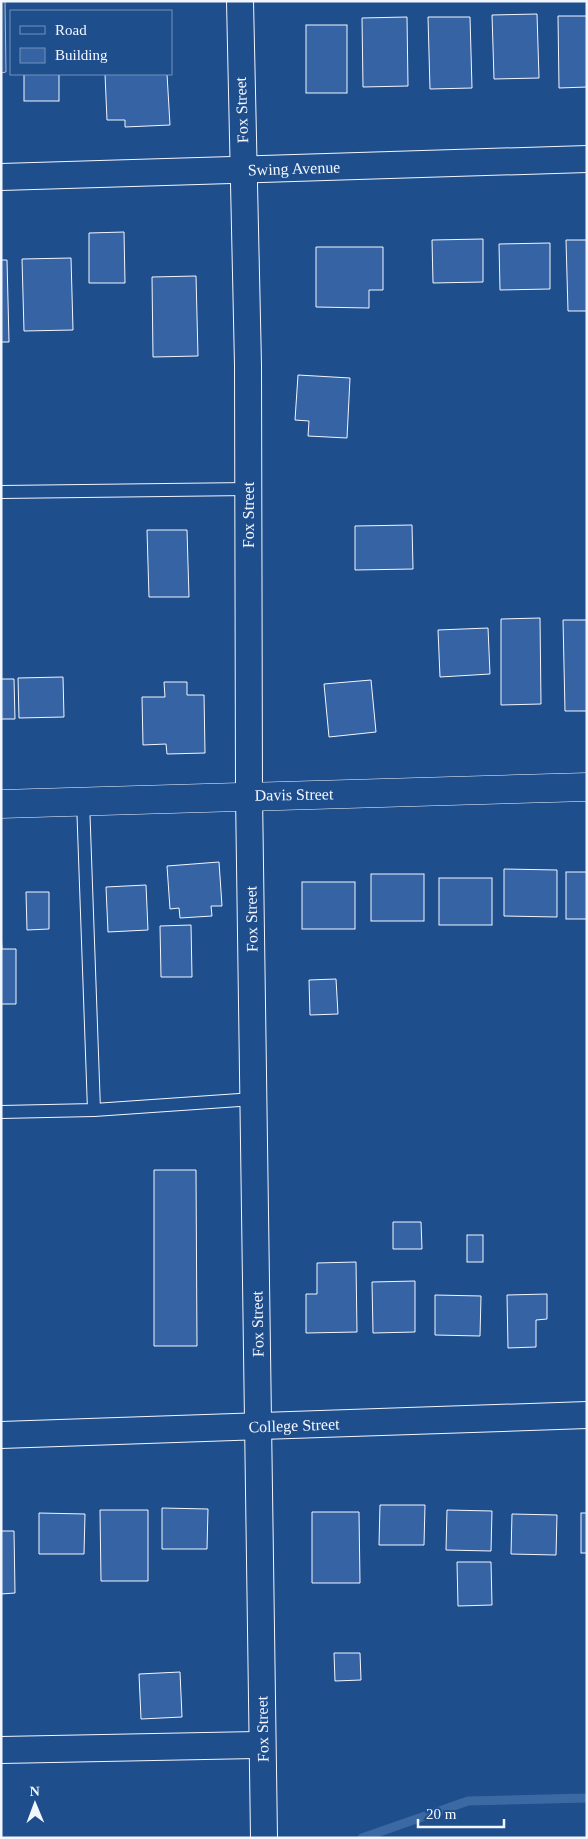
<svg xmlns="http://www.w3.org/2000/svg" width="588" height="1839" viewBox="0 0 588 1839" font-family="'Times New Roman',serif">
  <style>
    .parking { fill: #305b95; stroke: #a8bbd7 }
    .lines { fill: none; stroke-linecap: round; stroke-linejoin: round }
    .stream { stroke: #3b69a3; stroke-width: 9 }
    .building { fill: #3563a3; stroke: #f2f6ff }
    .lane-casing { stroke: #f2f6ff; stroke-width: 14 }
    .street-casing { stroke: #f2f6ff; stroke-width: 28 }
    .secondary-casing { stroke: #f2f6ff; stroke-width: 29 }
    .lane { stroke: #1f4e8c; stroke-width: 12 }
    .street { stroke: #1f4e8c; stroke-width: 26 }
    .secondary { stroke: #1f4e8c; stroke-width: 28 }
    .labels { text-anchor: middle; stroke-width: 4; stroke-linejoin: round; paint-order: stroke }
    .street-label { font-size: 16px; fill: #f2f6ff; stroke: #1f4e8c }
  </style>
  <rect width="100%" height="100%" fill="#1f4e8c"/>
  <!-- parking -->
  <polygon class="parking" points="1,1 5,1 6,72 1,73"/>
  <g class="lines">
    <!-- stream -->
    <polyline class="stream" points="362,1838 468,1801 587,1798"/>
  </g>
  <!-- building -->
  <g class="building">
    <polygon points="537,14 539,78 494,79 492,15"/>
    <polygon points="558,16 587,16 587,87 559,88"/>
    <polygon points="407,17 408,86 363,87 362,18"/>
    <polygon points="428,17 470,17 472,88 430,89"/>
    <rect x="306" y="25" width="41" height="68"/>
    <rect x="24" y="74" width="35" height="27"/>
    <polygon points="105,74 167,74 170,125 125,127 125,120 107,120"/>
    <polygon points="124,232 125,283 89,283 89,233"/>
    <polygon points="483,239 483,282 433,283 432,240"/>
    <polygon points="566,240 587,240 587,311 568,311"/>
    <polygon points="550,243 550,289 500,290 499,244"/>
    <polygon points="316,247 383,247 383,290 369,290 369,308 316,307"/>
    <polygon points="71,258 73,330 24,331 22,259"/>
    <polygon points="1,260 7,260 9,342 1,342"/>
    <polygon points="196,276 198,356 153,357 152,277"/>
    <polygon points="298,375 350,378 347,438 308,436 309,421 295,420"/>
    <polygon points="412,525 413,569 355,570 355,526"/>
    <polygon points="147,530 187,530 189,597 149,597"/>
    <polygon points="540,618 541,704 501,705 501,619"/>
    <polygon points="563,620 587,620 587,711 565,711"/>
    <polygon points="488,628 490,674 440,677 438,630"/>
    <polygon points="63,677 64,717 19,718 18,678"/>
    <polygon points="1,679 14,679 15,719 1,719"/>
    <polygon points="371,680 376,732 329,737 324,684"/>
    <polygon points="164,682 187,682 187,695 204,695 205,753 167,754 166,744 143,745 142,697 165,697"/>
    <polygon points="219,862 222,906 211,906 212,916 180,918 179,908 170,909 167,866"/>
    <polygon points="504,869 557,870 557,917 504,916"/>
    <rect x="566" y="872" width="21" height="47"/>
    <rect x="371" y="874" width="53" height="47"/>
    <rect x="439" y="878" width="53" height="47"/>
    <rect x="302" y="882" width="53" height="47"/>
    <polygon points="146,885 148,930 108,932 106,887"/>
    <polygon points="26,892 49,892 49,929 27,930"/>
    <polygon points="191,925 192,977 161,977 160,926"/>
    <polygon points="1,934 2,949 16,949 16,1004 1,1004"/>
    <polygon points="336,979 338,1014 310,1015 309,980"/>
    <polygon points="154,1170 196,1170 197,1346 154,1346"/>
    <polygon points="393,1222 421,1222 422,1249 393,1249"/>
    <rect x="467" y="1235" width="16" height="27"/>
    <polygon points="356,1262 357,1332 306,1333 306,1294 317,1294 317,1263"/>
    <polygon points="415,1281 415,1332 373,1333 372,1282"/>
    <polygon points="547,1294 547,1319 536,1320 536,1347 508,1348 507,1295"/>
    <polygon points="435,1295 481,1296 480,1336 435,1335"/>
    <polygon points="380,1505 425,1505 424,1545 379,1545"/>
    <polygon points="162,1508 208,1509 207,1549 162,1549"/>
    <polygon points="100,1510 148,1510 148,1581 101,1581"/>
    <polygon points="447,1510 492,1511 491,1551 446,1550"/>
    <polygon points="312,1512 359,1512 360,1583 312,1583"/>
    <polygon points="39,1513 85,1514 84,1554 39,1554"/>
    <rect x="581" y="1513" width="6" height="40"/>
    <polygon points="512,1514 557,1515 556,1555 511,1554"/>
    <polygon points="1,1531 14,1531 15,1593 1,1594"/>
    <polygon points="457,1562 491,1562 492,1605 458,1606"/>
    <polygon points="334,1653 360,1653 361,1680 335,1681"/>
    <polygon points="180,1672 182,1717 141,1719 139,1674"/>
  </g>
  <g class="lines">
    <defs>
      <g id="lane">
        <polyline points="1,492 248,489"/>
        <polyline points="83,801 94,1110"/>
        <polyline points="1,1112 94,1110 254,1099"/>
      </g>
      <g id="street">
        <polyline points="240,1 248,365 249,795 264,1838"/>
        <polyline points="1,177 587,159"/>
        <polyline points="1,1435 587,1415"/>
        <polyline points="1,1750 262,1745"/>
      </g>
      <polyline id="secondary" points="1,804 587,787"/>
    </defs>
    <!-- lane casing -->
    <use href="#lane" class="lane-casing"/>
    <!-- street casing -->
    <use href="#street" class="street-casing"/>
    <!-- secondary casing -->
    <use href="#secondary" class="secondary-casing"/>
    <!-- lane -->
    <use href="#lane" class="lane"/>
    <!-- street -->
    <use href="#street" class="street"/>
    <!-- secondary -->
    <use href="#secondary" class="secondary"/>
  </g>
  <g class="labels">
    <!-- street labels -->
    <g class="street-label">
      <text transform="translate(241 110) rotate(-92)" y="6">Fox Street</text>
      <text transform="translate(294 168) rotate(-2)" y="6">Swing Avenue</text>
      <text transform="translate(248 515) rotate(-90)" y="6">Fox Street</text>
      <text transform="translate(294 794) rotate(-1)" y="6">Davis Street</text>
      <text transform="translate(251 919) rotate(-91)" y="6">Fox Street</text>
      <text transform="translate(257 1324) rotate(-91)" y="6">Fox Street</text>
      <text transform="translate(294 1425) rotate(-2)" y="6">College Street</text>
      <text transform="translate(262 1729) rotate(-91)" y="6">Fox Street</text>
    </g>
  </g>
  <!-- border -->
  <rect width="588" height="1839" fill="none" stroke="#f2f6ff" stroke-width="5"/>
  <!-- legend -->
  <rect x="10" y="10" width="162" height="65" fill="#1f4e8c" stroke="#7391ba"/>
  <rect x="20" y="26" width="25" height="8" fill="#1f4e8c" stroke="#7391ba"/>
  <text x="55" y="35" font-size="15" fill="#f2f6ff">Road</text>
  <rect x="20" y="48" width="25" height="15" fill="#3563a3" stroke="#7391ba"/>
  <text x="55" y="60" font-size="15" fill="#f2f6ff">Building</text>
  <!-- north arrow -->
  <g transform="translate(35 1804) rotate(359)" stroke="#1f4e8c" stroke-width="4" paint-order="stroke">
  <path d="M0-4L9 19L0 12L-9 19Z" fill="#f2f6ff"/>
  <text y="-8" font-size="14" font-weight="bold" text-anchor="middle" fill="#f2f6ff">N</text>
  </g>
  <!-- scale -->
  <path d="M418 1819v8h86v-8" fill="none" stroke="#f2f6ff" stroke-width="2.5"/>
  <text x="426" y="1819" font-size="15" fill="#f2f6ff" stroke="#1f4e8c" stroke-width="4" paint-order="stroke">20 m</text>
</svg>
